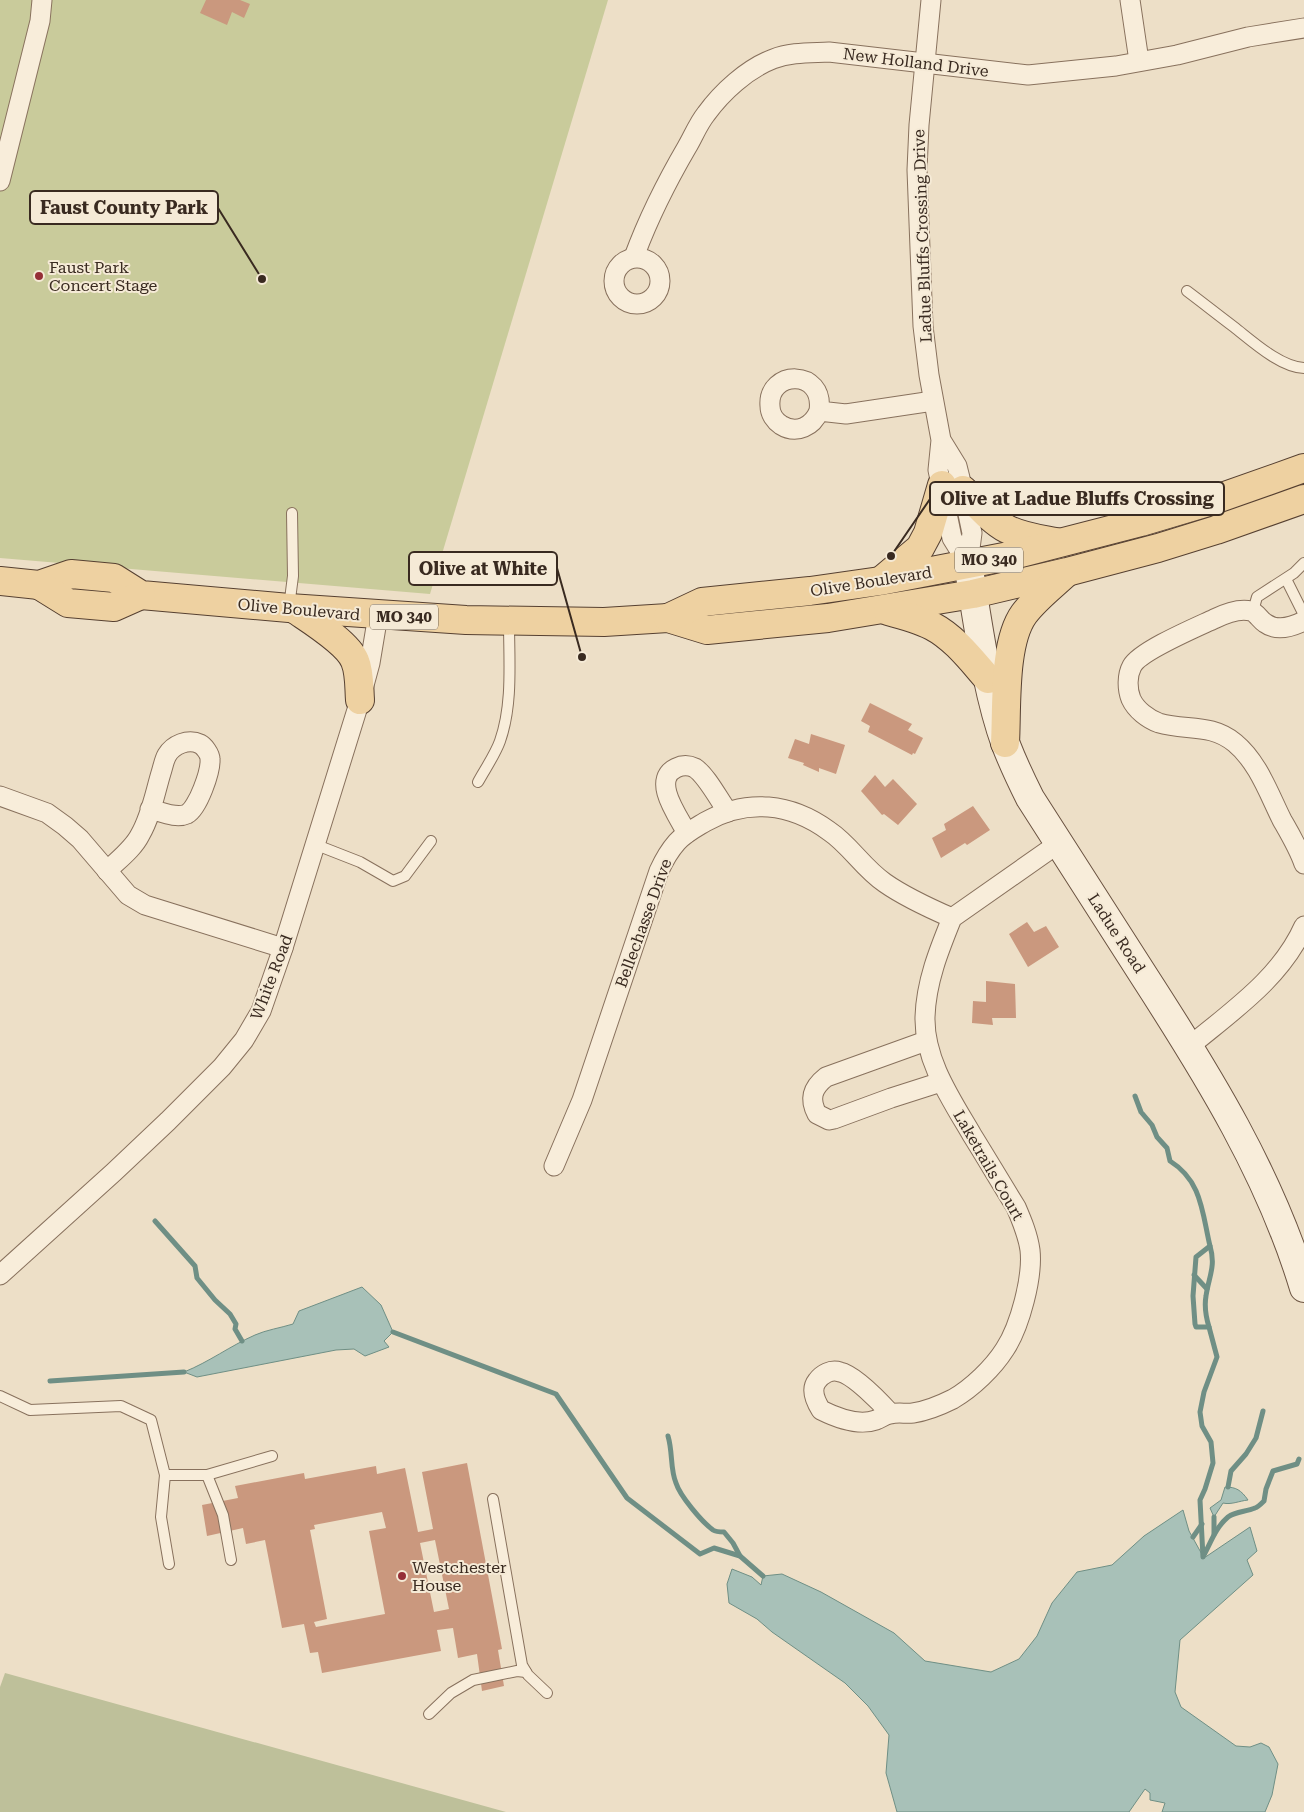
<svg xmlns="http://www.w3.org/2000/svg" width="1304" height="1812" viewBox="0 0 1304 1812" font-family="'Roboto Serif',serif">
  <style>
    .green { fill: #c9cb9b }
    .cemetery { fill: #bec09a }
    .water { fill: #a8c1b8; stroke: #6f8f85 }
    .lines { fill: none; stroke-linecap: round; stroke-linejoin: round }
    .stream { stroke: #6f8f85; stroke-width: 5 }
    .building { fill: #ca987e; fill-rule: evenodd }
    .lane-casing { stroke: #88715d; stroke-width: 12 }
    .street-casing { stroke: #88715d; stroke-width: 21 }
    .secondary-casing { stroke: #6a5240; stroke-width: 30 }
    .primary-casing { stroke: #564031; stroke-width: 30 }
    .lane { stroke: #f8edda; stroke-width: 10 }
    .street { stroke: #f8edda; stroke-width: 19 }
    .secondary { stroke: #f8edda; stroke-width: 28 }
    .primary { stroke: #eed1a1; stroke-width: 28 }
    .poi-dot { fill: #952f37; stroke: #f5ead6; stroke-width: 2 }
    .labels { text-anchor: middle; stroke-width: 4; stroke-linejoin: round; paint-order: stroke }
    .shield { fill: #f5ead6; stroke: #716457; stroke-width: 1 }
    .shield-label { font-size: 15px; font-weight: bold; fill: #392a20 }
    .street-label { font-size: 16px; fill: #392a20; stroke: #f5ead6 }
    .poi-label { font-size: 16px; fill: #392a20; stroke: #f5ead6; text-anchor: start }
    .leader { fill: none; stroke: #392a20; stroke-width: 2 }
    .callout-dot { fill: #392a20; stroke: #f5ead6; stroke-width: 2 }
    .callout { fill: #f5ead6; stroke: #392a20; stroke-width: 2 }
    .callout-label { font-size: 18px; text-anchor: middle; font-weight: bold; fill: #392a20 }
  </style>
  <rect width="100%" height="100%" fill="#eddfc7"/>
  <!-- green -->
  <polygon class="green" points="0,0 608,0 430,594 0,558"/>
  <!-- cemetery -->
  <polygon class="cemetery" points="5,1673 506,1812 0,1812 0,1687"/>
  <!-- water -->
  <g class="water">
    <path d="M362 1287 381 1305 393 1332 384 1341 389 1347 365 1356 354 1349 336 1350 197 1377 184 1372C209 1362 230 1346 255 1335 266 1330 280 1328 293 1324L299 1311Z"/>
    <path d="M1225 1487C1236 1487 1241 1490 1248 1500 1239 1501 1231 1505 1223 1503L1214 1517 1210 1508 1221 1500Z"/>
    <polygon points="1183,1510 1189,1531 1204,1558 1250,1527 1257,1551 1247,1560 1253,1575 1180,1640 1175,1692 1181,1707 1236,1746 1250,1747 1261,1743 1269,1747 1278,1764 1272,1795 1265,1812 1162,1812 1165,1803 1150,1800 1150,1793 1145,1789 1129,1812 897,1812 886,1773 889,1735 868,1706 845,1683 772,1632 757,1619 729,1603 727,1584 732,1569 752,1577 761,1585 763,1576 782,1574 821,1592 894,1633 925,1661 991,1672 1019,1659 1037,1636 1052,1603 1077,1572 1112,1565 1144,1536"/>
  </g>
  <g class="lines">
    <!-- stream -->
    <g class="stream">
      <path d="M1135 1096 1141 1112 1152 1125 1157 1137 1167 1148 1170 1161C1202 1181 1202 1212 1210 1246L1196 1257 1193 1296 1195 1324 1196 1327H1209L1217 1357 1204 1392 1200 1412 1202 1426 1211 1442 1213 1463 1205 1489 1200 1500 1203 1557"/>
      <polyline points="155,1221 195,1266 197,1278 215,1300 230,1314 236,1324 235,1329 242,1341"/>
      <polyline points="1194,1275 1207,1289"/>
      <path d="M1209 1327C1206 1317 1204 1307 1206 1296 1209 1276 1216 1266 1210 1246"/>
      <polyline points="393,1332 556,1394 627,1498 700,1554 714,1548 740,1556 763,1576"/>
      <polyline points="50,1381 184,1372"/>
      <path d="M668 1436C673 1453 670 1469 676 1483 680 1496 702 1522 713 1530 716 1532 721 1532 724 1532L733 1543 740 1556"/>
      <polyline points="1228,1487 1231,1471 1246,1454 1256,1438 1263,1411"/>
      <polyline points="1214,1534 1214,1517"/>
      <polyline points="1193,1537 1202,1524"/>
      <path d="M1204 1555C1211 1542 1216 1527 1228 1517 1236 1511 1246 1512 1255 1508 1258 1507 1261 1504 1264 1501L1266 1489 1273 1471 1297 1464 1299 1459"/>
    </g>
  </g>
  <!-- building -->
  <g class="building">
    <polygon points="206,0 240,0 250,4 244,18 232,12 227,25 200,13"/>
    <polygon points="870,703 912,724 908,730 923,738 915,754 913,753 912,755 868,732 870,726 861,721"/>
    <polygon points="811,734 845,745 836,774 819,768 819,772 803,765 804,763 788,758 795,739 809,744"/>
    <polygon points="875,775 885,787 893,779 917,804 898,825 884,814 882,815 861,791"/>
    <polygon points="973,806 990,830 967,845 965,843 941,858 932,838 946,830 944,824"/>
    <polygon points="1027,922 1034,932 1046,926 1059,947 1028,967 1009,934"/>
    <polygon points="986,981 1015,984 1016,1018 992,1018 993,1025 972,1023 973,1001 986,1002"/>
    <path d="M467 1463 502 1649 498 1650 504 1686 482 1691 477 1654 458 1658 453 1628 437 1630 441 1651 322 1673 318 1652 310 1653 304 1624 282 1628 265 1540 246 1544 243 1528 207 1536 202 1505 238 1498 235 1486 304 1473 305 1479 376 1466 377 1474 405 1468 418 1532 433 1529 422 1472ZM382 1512 386 1528 369 1531 385 1614 316 1627 314 1622 327 1619 310 1530 315 1529 314 1525ZM435 1540 449 1609 434 1612 420 1543Z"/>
  </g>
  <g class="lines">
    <defs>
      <g id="lane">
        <path d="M1187 291C1203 303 1218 315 1234 327 1252 341 1280 367 1304 368"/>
        <polyline points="1286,579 1304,615"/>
        <polyline points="289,607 293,576 292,513"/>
        <polyline points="1253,611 1257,597 1294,573 1304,563"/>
        <path d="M478 782C485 769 495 755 500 741 513 704 509 661 509 622"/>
        <polyline points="314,844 360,862 393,881 405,876 431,841"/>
        <polyline points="0,1396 30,1410 121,1406 151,1420 165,1475 161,1517 169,1564"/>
        <polyline points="165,1475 207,1475 272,1456"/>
        <polyline points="207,1475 223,1515 231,1560"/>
        <polyline points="493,1499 522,1665 528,1675 547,1693"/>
        <polyline points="429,1714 451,1693 473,1680 517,1671 526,1672"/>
      </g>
      <g id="street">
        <polyline points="931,0 919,125 917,170 923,326 929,375 941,440 938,470 952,538 968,564 972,533 963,490 957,466 941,440"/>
        <polyline points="1130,0 1139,61"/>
        <polyline points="0,181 40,21 42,0"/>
        <path d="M634 257C648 219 666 183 687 147 693 137 698 124 706 114 722 92 747 69 773 59 791 52 810 53 829 52L1028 75 1116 66 1177 55 1248 37 1304 28"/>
        <circle cx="637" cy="281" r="23"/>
        <path d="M819 411C825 368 767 370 770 406 770 414 775 421 781 425 797 435 813 426 819 411L846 414 933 401"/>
        <path d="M1304 621C1292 627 1277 632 1265 623 1260 620 1257 613 1251 611 1239 608 1224 614 1214 619 1197 627 1140 651 1132 666 1127 675 1127 689 1131 699 1136 710 1148 719 1159 723 1186 731 1211 723 1235 743 1258 762 1269 794 1282 820 1290 834 1299 849 1304 864"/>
        <polyline points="0,796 47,813 65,826 80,839 128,895 145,905 283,948"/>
        <path d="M687 833C678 816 651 780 676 768 682 765 689 765 695 768 707 776 719 800 728 812"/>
        <path d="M107 871C118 860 133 849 140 835 151 816 155 793 161 773 163 767 164 760 167 755 173 745 188 738 200 744 204 746 210 754 210 759 211 771 198 808 187 814 176 819 162 812 150 809"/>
        <path d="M926 1041 826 1077C812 1088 809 1099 817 1114L829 1120 834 1119 891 1098 941 1082"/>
        <path d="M1190 1046C1232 1011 1281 978 1304 926"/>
        <path d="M554 1166 582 1100 659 871C664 860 669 851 677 842 685 833 695 828 705 822 747 798 791 803 829 831 850 845 863 868 885 883 905 897 929 908 952 918"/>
        <polyline points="0,1275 114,1172 168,1121 222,1067 244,1040 261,1011 283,948 360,700 370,663 378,615"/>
        <path d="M891 1414C881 1403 854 1375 840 1372 831 1369 822 1374 817 1381 810 1390 816 1402 821 1410 837 1418 859 1426 876 1420 881 1418 885 1415 890 1414 898 1412 906 1414 913 1413 927 1411 941 1405 953 1399 972 1388 993 1368 1005 1349 1020 1326 1033 1277 1030 1250 1028 1235 1022 1221 1016 1207 1001 1183 987 1159 972 1135 951 1099 924 1060 925 1017 926 982 939 950 952 918L1059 843"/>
      </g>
      <path id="secondary" d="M968 564C978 622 986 690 1006 745 1013 763 1021 780 1030 798 1068 857 1106 916 1144 976 1208 1075 1270 1175 1304 1288"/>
      <g id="primary">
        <path d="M963 490C977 503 990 520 1007 529 1022 537 1040 539 1056 542"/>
        <polyline points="882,580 920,548 928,533 942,485"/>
        <polyline points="0,581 39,585 71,574 114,578 141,595 289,608 466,620 604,622 668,618 707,630 828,618 973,594 1067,572 1158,548 1216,530 1304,499"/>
        <polyline points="39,585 68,603 114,607 141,595"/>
        <path d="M296 610C312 621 348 643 355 661 360 673 359 687 360 700"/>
        <path d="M888 611C903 615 918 619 932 626 955 638 972 661 988 679"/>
        <polyline points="668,618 702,602 810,591 880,581 1009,556 1141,522 1208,502 1304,468"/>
        <path d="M1005 743C1007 708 1003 643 1024 614 1035 599 1052 586 1066 573"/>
      </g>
    </defs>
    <!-- lane casing -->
    <use href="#lane" class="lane-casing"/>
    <!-- street casing -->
    <use href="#street" class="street-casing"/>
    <!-- secondary casing -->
    <use href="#secondary" class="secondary-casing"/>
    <!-- primary casing -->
    <use href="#primary" class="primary-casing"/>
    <!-- lane -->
    <use href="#lane" class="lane"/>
    <!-- street -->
    <use href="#street" class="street"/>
    <!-- secondary -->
    <use href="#secondary" class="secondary"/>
    <!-- primary -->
    <use href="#primary" class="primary"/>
  </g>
  <!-- markers -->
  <g class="poi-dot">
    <circle cx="39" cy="276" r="5"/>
    <circle cx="402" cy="1576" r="5"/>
  </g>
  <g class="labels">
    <!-- shield labels -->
    <g class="shield">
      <rect x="955" y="547.5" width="68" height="25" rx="4"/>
      <rect x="370" y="604.5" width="68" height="25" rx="4"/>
    </g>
    <g class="shield-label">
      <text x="989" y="565">MO 340</text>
      <text x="404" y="622">MO 340</text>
    </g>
    <!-- street labels -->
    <g class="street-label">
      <text transform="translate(916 62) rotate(7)" y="6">New Holland Drive</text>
      <text transform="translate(922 236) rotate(-92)" y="6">Ladue Bluffs Crossing Drive</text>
      <text transform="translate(871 581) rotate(-9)" y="6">Olive Boulevard</text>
      <text transform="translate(299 609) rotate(5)" y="6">Olive Boulevard</text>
      <text transform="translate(643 923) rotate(-70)" y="6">Bellechasse Drive</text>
      <text transform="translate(1117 933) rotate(57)" y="6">Ladue Road</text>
      <text transform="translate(271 977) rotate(-69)" y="6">White Road</text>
      <text transform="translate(989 1165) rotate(60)" y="6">Laketrails Court</text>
    </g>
    <!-- poi labels -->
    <g class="poi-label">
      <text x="49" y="273">Faust Park<tspan x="49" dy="18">Concert Stage</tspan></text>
      <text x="412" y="1573">Westchester<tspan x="412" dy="18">House</tspan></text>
    </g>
  </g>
  <!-- callouts -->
  <path class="leader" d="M262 279L218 208M891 556L930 499M582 657L557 568"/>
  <g class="callout-dot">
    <circle cx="262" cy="279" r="5"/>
    <circle cx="891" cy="556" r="5"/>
    <circle cx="582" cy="657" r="5"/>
  </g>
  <g class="callout">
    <rect x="30" y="191" width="188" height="33" rx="5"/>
    <rect x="930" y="482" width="294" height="33" rx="5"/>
    <rect x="409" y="552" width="148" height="33" rx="5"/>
  </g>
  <g class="callout-label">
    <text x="124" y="214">Faust County Park</text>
    <text x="1077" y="505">Olive at Ladue Bluffs Crossing</text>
    <text x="483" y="575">Olive at White</text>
  </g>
</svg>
